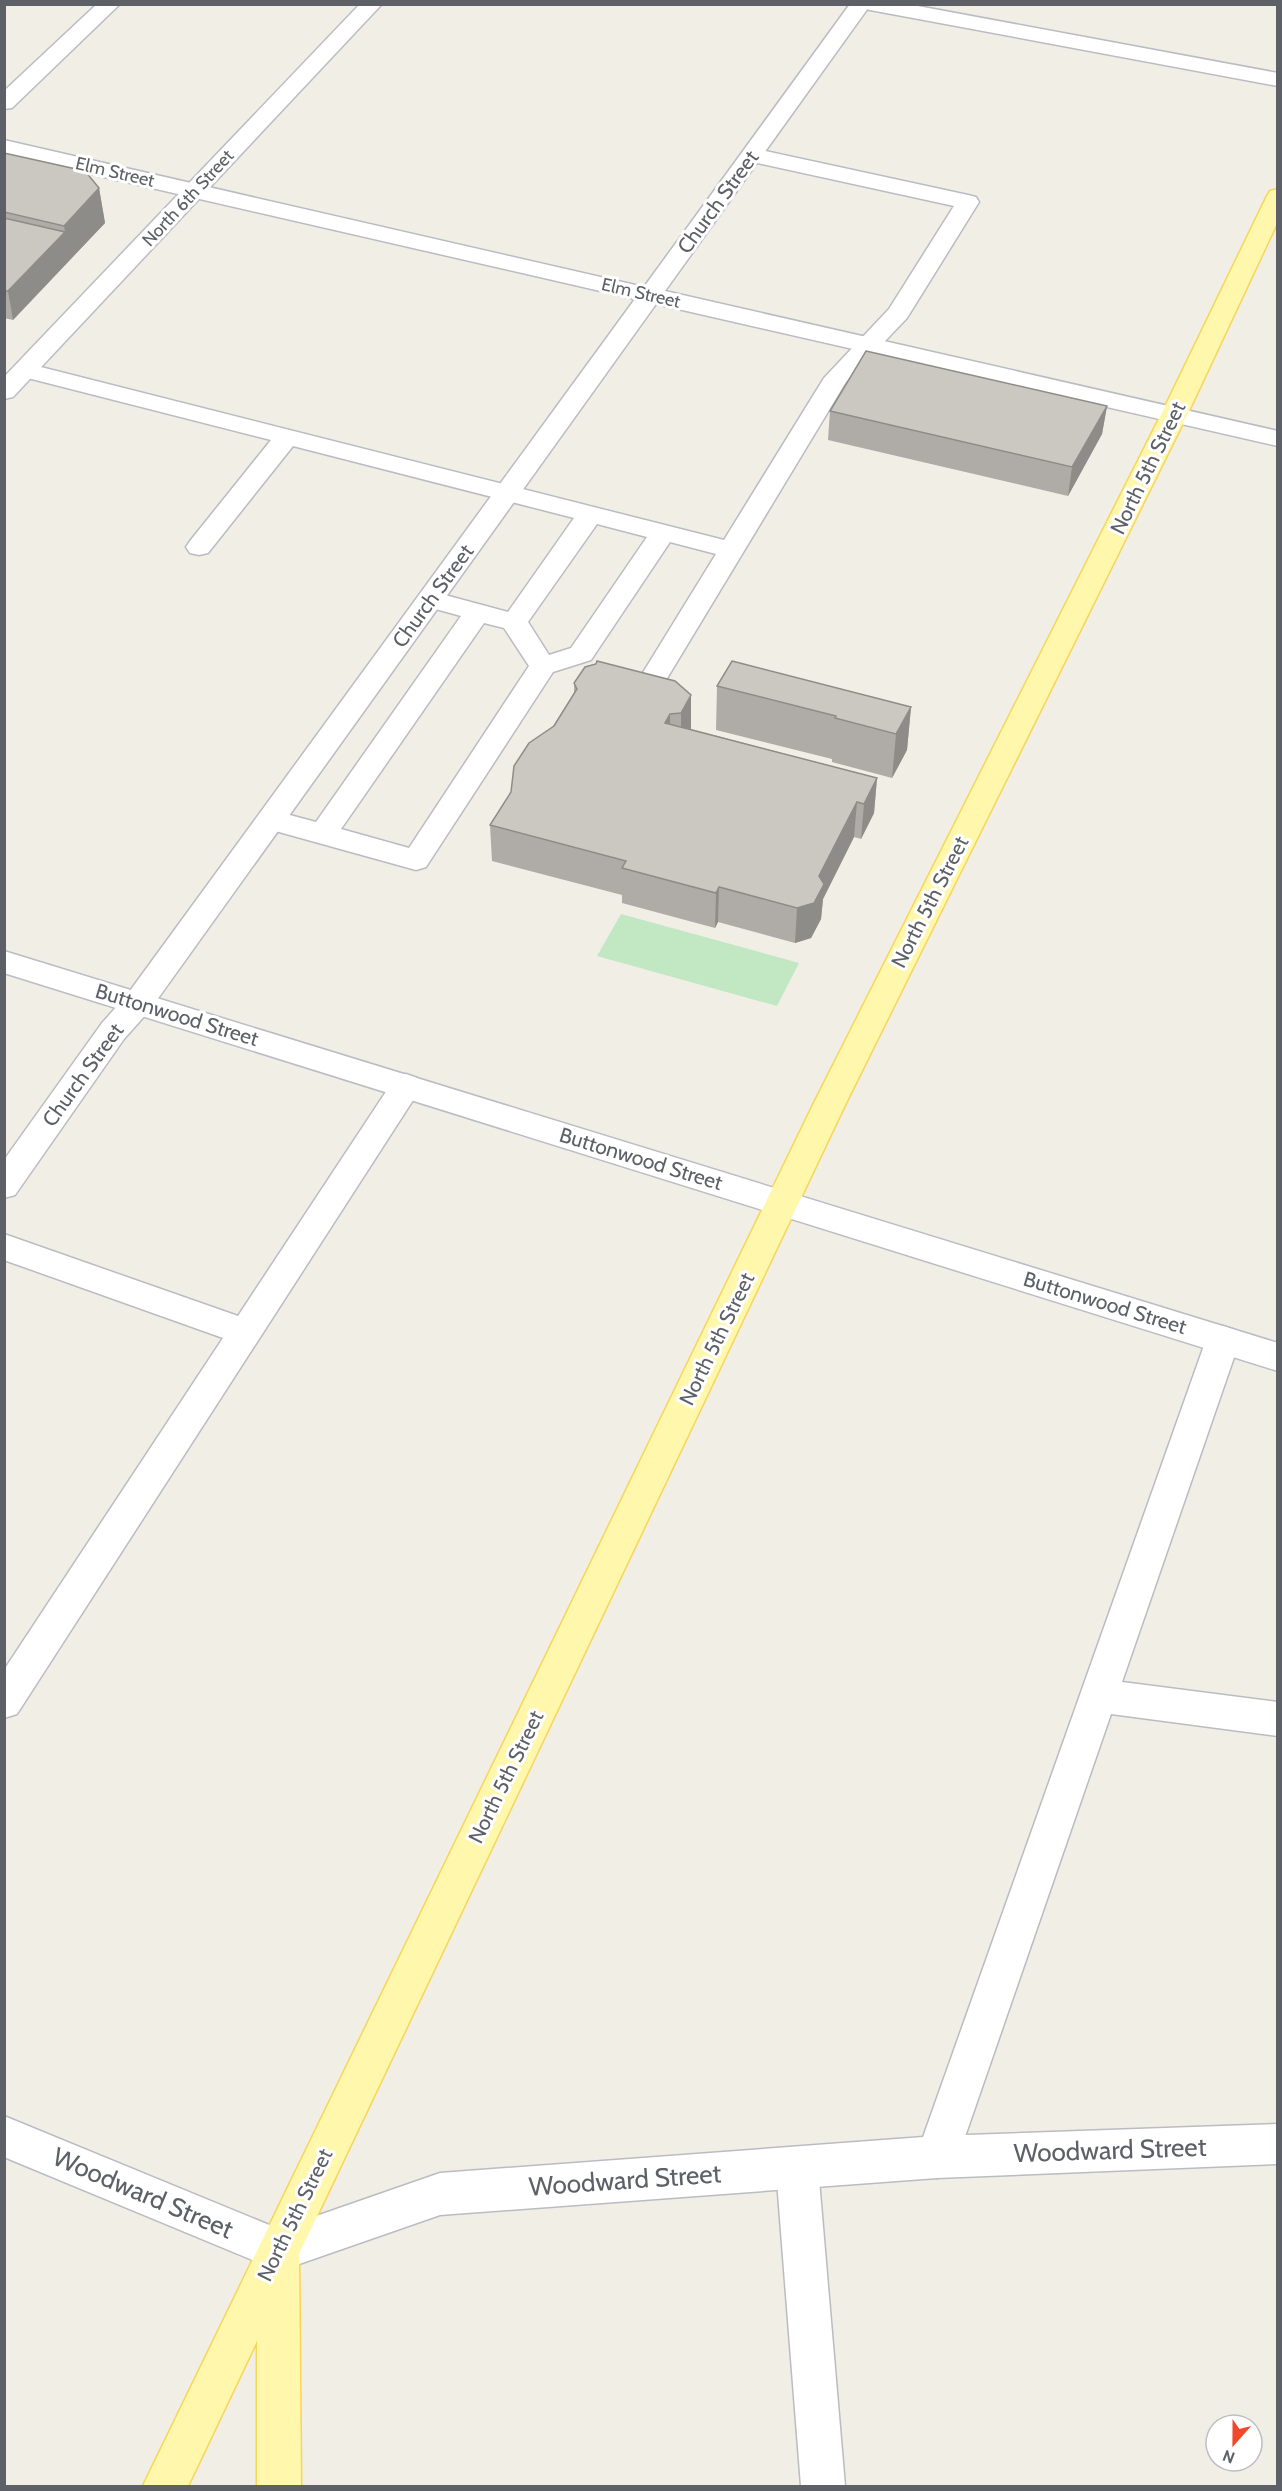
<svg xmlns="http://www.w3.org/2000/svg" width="1282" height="2491" viewBox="0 0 1282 2491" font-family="Cabin,sans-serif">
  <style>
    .green { fill: #c1e8c3 }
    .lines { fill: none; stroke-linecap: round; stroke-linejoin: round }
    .lane-casing { stroke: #babcc2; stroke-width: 3 }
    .street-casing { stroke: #babcc2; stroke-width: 3 }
    .secondary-casing { stroke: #babdc4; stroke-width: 3 }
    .primary-casing { stroke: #f8d656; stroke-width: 3 }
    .lane { fill: #fff; fill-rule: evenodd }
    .street { fill: #fff; fill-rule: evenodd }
    .secondary { fill: #fff; fill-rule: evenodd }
    .primary { fill: #fff7ab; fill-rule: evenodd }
    .wall { fill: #afaca7 }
    .shaded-wall { fill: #8e8c88 }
    .building { fill: #cbc8c2; stroke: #8e8c88; stroke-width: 1.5 }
    .labels { text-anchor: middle; stroke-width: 6; stroke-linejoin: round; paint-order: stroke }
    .far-street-label { font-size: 18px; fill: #5d6066; stroke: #fff }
    .street-label { font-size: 21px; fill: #5d6066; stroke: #fff }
    .near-street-label { font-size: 26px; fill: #5d6066; stroke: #fff }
  </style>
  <rect width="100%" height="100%" fill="#f0eee5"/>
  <!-- green -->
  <polygon class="green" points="621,914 799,963 777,1006 597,956"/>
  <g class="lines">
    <defs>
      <g id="lane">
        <polygon points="97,4 120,4 12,108 4,109 4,91"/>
        <polygon points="860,4 907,4 1278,73 1278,86 870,10 863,8"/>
        <path d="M752 148 968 195 976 197 979 202 907 318 846 382 663 685 653 688 643 685 639 679 716 554 670 542 591 660 553 672 426 867 416 870 261 827 257 820 261 813 271 810 316 822 461 616 421 605 417 599 421 593 430 591 508 612 574 518 293 446 208 553 199 555 190 553 186 547 190 541 271 440 16 375 13 370 16 365 25 363 724 540 824 378 889 309 954 206 744 160 741 155 744 150ZM597 524 647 537 571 648 549 655 528 622ZM484 623 504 628 529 666 409 848 341 829Z"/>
        <polygon points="406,1074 417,1078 422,1086 417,1094 17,1714 4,1718 4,1670 223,1338 4,1260 4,1234 238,1316 395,1078"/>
        <polygon points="1223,1326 1235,1330 1240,1340 1122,1682 1278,1702 1278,1736 1111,1714 958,2157 952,2172 937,2178 922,2172 916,2157 1206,1340 1211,1330"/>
        <polygon points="797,2147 812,2153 818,2168 845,2486 801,2486 776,2168 782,2153"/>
      </g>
      <g id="street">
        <polygon points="850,4 871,4 665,291 1278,431 1278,446 656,304 149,1011 124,1039 15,1195 4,1198 4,1160 102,1023 127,995 635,299 4,154 4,140 644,287"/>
        <polygon points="4,2116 279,2229 440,2173 937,2136 1278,2124 1278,2164 937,2178 440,2215 279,2271 4,2157"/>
      </g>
      <g id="secondary">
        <polygon points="360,4 382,4 13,397 4,399 4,377"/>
        <polygon points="4,951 1278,1343 1278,1371 4,973"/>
      </g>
      <polygon id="primary" points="1278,189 1278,221 1187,415 845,1105 299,2254 301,2486 257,2486 257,2341 188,2486 143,2486 813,1105 1161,415 1267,196 1270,191"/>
    </defs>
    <!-- lane casing -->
    <use href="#lane" class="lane-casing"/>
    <!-- street casing -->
    <use href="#street" class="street-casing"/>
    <!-- secondary casing -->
    <use href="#secondary" class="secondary-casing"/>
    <!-- primary casing -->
    <use href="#primary" class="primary-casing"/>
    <!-- lane -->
    <use href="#lane" class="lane"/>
    <!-- street -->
    <use href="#street" class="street"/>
    <!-- secondary -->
    <use href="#secondary" class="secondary"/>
    <!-- primary -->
    <use href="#primary" class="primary"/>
  </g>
  <!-- wall -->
  <g class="wall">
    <polygon points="4,153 99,188 105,223 13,320 4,318"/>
    <polygon points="1107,406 1102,434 1068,496 828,440 830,411"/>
    <polygon points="675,681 691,729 877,778 874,813 861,839 854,837 823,899 821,919 811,938 795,943 718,922 715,928 622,903 622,895 492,861 490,825 574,693 574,683"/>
    <polygon points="717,686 911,707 907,750 892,778 832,762 832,759 716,730"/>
  </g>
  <!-- shaded-wall -->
  <g class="shaded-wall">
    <polygon points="99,188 105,223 13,320 8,291 65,232 64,226"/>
    <polygon points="1107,406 1102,434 1068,496 1072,467"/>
    <polygon points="691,695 691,730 681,749 681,713"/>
    <polygon points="911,707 907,750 892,778 896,734"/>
    <polygon points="670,714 670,749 665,723"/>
    <polygon points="877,778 874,813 861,839 864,804"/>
    <polygon points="857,802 854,837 823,899 821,919 811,938 795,943 797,908 819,876"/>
    <polygon points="719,887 718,922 715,928 716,893"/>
  </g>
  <!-- building -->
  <g class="building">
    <polygon points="4,153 85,171 99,188 64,226 4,212"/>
    <polygon points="4,218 65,232 8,291 4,291"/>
    <polygon points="866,351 1107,406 1072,467 830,411"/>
    <polygon points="597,661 675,681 691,695 681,713 670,714 665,723 877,778 864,804 857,802 819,876 824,884 814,903 797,908 719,887 716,893 622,868 626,861 490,825 511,792 514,766 529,743 554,726 577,689 574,683 585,667 596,664"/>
    <polygon points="732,661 911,707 896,734 835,718 836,716 717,686"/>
  </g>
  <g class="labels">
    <!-- far-street labels -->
    <g class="far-street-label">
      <text transform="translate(115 172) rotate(13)" y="6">Elm Street</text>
      <text transform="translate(188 198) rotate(-47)" y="6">North 6th Street</text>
      <text transform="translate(641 293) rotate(13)" y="6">Elm Street</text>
    </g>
    <!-- street labels -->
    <g class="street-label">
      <text transform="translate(718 202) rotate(-54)" y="7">Church Street</text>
      <text transform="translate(1148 468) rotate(-64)" y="7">North 5th Street</text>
      <text transform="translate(433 596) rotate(-54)" y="7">Church Street</text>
      <text transform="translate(930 902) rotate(-63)" y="7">North 5th Street</text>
      <text transform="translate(177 1015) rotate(17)" y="7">Buttonwood Street</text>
      <text transform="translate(83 1075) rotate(-54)" y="7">Church Street</text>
      <text transform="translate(641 1159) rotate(17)" y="7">Buttonwood Street</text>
      <text transform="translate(1105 1303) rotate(17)" y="7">Buttonwood Street</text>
      <text transform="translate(717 1339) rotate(-64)" y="7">North 5th Street</text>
      <text transform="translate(506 1777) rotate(-64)" y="7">North 5th Street</text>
      <text transform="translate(295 2215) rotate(-64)" y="7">North 5th Street</text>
    </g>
    <!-- near-street labels -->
    <g class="near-street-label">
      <text transform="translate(1110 2150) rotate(-2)" y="9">Woodward Street</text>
      <text transform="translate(625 2180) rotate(-4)" y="9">Woodward Street</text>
      <text transform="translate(143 2193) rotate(23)" y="9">Woodward Street</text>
    </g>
  </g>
  <!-- border -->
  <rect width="1282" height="2491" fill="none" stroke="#5d6066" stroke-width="12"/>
  <!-- north arrow -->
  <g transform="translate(1234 2443) rotate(201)"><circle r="28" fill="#ffffff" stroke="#bebfc2" stroke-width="1.5"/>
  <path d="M0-4.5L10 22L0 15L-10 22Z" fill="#f24729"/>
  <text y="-9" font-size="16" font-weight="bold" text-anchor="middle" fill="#5d6066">N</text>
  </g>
</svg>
